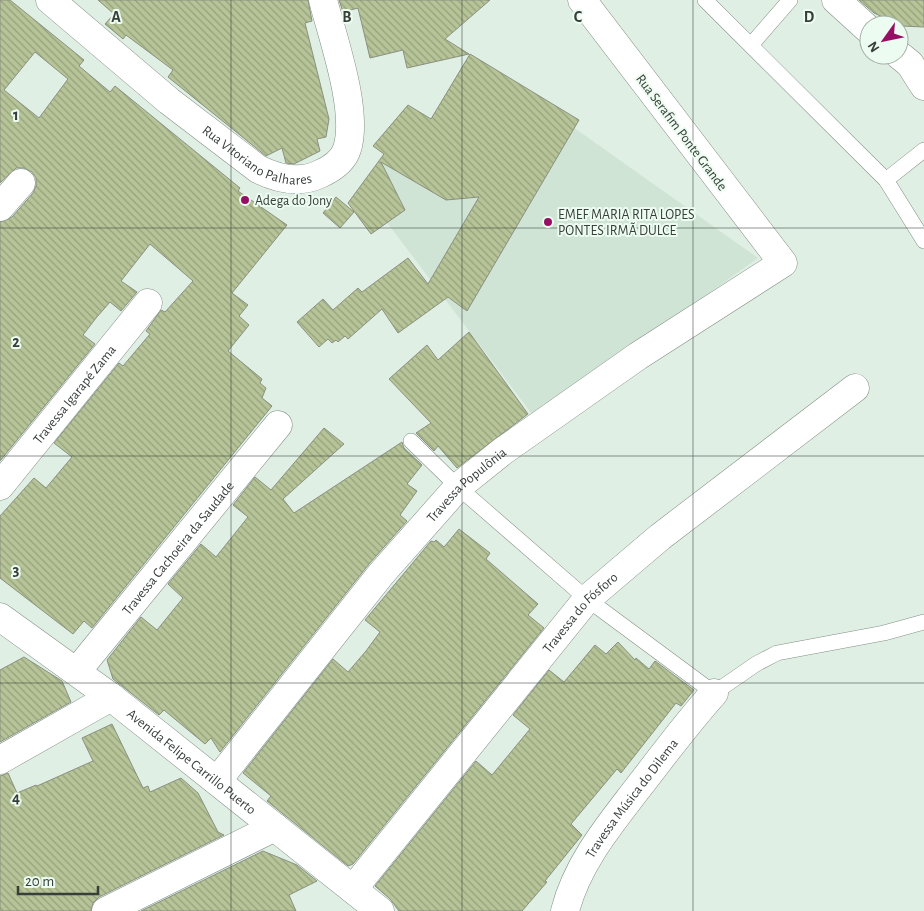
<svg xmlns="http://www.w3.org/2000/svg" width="924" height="911" viewBox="0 0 924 911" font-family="'Alegreya Sans',sans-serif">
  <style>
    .built { fill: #cfe4d5 }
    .building { fill: url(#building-back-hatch); stroke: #8b9082; fill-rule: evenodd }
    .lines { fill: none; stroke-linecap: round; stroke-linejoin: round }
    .lane-casing { stroke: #829086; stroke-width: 16 }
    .street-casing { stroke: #829086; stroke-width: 29 }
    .lane { stroke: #fff; stroke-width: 15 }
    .street { stroke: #fff; stroke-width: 28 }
    .grid { fill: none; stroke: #383e3a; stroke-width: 1; stroke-opacity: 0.55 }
    .poi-dot { fill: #970f64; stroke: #edfcf1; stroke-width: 2 }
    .labels { text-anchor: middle; stroke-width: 4; stroke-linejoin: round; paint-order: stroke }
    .street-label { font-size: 14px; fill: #383e3a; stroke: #edfcf1 }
    .poi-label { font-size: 14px; fill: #383e3a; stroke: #edfcf1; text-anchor: start }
    .grid-label { font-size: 16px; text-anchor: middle; font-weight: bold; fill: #383e3a; stroke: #edfcf1; stroke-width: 4; stroke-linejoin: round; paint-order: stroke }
  </style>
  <defs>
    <pattern id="building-back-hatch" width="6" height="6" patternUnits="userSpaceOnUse" patternTransform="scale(1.25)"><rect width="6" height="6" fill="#b6c497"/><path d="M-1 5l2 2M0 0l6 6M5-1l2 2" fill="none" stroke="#95a17c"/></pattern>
  </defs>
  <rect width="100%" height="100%" fill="#e0efe4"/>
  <!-- built -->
  <polygon class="built" points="470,54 758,258 535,418 360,187 384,154 373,146 408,105 431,119"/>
  <!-- building -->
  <g class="building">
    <path d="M0 0H10L84 60 79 66 110 92 115 86 240 188 238 191 287 225 232 293 248 305 239 316 249 325 228 351 262 379 260 383 266 388 262 398 272 406 92 628 84 621 73 634 0 578V516L34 478 46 488 72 457 54 443 119 363 123 366 150 334 146 331 161 310 165 312 193 281 150 244 121 281 137 292 121 311 110 302 96 318 83 335 95 344 0 461V222L12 217 33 193 36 186V178L32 172 24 168H16L0 183ZM35 52 68 79 39 118 4 90Z"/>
    <polygon points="98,0 308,0 312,21 305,23 329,119 326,137 317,139 320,151 294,164 286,163 282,148 266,156 168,77 173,70 126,35 123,39 105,24 114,14"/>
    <polygon points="339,0 490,0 445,39 469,54 407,68 403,50 370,58 358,8 343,12"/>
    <polygon points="859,0 924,0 924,27 902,26 874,13"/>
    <polygon points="470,54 579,120 467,311 448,297 398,333 382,309 348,339 345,336 338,342 336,340 332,343 328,339 319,347 297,322 323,299 333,310 358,288 362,292 408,258 428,284 479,197 446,200 381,162 405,210 371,234 348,203 384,154 373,146 408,105 431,119"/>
    <polygon points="336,197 354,212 340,228 323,213"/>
    <polygon points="469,332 528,414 457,468 438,446 434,451 416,433 431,423 389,379 427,345 438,360"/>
    <polygon points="324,428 344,444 283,499 294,513 402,442 404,448 422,465 407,484 417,491 400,515 407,521 369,564 220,752 211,738 205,744 164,710 159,715 113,679 107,660 141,617 157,630 183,598 168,584 201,544 216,557 248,517 233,505 255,477 271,490"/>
    <polygon points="459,529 490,553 486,559 538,604 528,615 544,628 353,864 348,866 267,801 271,796 243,773 333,659 348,672 366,651 380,632 365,620 431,541 434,542 436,540 444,547"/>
    <polygon points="618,642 635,660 636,658 649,669 655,661 694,690 681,706 676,703 621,773 617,769 571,824 582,835 545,881 547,882 522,911 399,911 390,899 375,886 476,761 492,775 530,729 513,715 549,670 564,682 595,645 606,654"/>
    <polygon points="24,657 62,681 71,702 0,742 0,670"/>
    <polygon points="112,724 143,788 148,786 150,792 181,778 198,793 218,832 224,835 99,897 93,903 91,911 0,911 0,776 8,773 17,793 36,785 37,786 93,761 82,738"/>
    <polygon points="263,851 297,865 317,881 289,895 296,911 141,911"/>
  </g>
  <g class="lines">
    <defs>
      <g id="lane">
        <polyline points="705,0 886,180 924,241"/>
        <polyline points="751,45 790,0"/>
        <polyline points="886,180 924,150"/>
        <polyline points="411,441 458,487 587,599 714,693 756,664 777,653 884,633 924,622"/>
      </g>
      <g id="street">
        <path id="s1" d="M50 0 169 101 258 169C278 179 299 184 320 174 331 169 343 162 347 149 359 111 333 39 323 0"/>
        <polyline points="836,0 869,30"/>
        <polyline points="899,55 910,64 924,86"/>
        <polyline points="0,207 21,183"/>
        <path id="s2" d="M0 486 148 303"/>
        <path id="s3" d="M0 617 111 697 380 911"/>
        <path id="s4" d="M77 671 278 425"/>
        <polyline points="0,760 111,697"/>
        <path id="s5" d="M217 781 381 574 458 487 503 451 638 356 783 263 582 0"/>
        <path id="s6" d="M353 889 587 599 660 537 855 388"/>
        <polyline points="106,911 275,827"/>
        <path id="s7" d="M565 911C577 864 608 827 637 789 662 757 686 724 714 693"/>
      </g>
    </defs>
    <!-- lane casing -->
    <use href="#lane" class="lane-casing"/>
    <!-- street casing -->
    <use href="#street" class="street-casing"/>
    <!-- lane -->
    <use href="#lane" class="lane"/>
    <!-- street -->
    <use href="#street" class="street"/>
  </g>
  <!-- grid -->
  <path class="grid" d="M231 0V911M462 0V911M693 0V911M0 228H924M0 456H924M0 683H924"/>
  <!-- markers -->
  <g class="poi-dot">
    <circle cx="245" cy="200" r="5"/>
    <circle cx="548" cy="222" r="5"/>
  </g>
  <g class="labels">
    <!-- street labels -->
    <g class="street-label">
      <text transform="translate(682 132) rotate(53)" y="5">Rua Serafim Ponte Grande</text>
      <text dy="5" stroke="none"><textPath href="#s1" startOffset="262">Rua Vitoriano Palhares</textPath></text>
      <text dy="5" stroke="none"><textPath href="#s2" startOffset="118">Travessa Igarapé Zama</textPath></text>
      <text dy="5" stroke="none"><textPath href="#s5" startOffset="388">Travessa Populônia</textPath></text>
      <text dy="5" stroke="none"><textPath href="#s4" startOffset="159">Travessa Cachoeira da Saudade</textPath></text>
      <text dy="5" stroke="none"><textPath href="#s6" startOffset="358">Travessa do Fósforo</textPath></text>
      <text dy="5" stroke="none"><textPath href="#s3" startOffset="240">Avenida Felipe Carrillo Puerto</textPath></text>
      <text dy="5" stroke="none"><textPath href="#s7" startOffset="132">Travessa Música do Dilema</textPath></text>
    </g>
    <!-- poi labels -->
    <g class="poi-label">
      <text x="255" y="205">Adega do Jony</text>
      <text x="558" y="219">EMEF MARIA RITA LOPES<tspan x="558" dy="16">PONTES IRMÃ DULCE</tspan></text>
    </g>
  </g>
  <g class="grid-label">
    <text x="116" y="22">A</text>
    <text x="347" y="22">B</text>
    <text x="578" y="22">C</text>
    <text x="809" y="22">D</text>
    <text x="16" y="120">1</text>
    <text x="16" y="347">2</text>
    <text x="16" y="575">3</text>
    <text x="16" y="803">4</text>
  </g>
  <!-- north arrow -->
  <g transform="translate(884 40) rotate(237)"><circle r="24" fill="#edfcf1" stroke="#a5b0a8"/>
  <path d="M0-4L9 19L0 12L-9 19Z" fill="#970f64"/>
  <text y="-8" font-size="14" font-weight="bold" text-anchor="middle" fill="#383e3a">N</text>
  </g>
  <!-- scale -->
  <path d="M18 886v8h80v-8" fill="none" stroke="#383e3a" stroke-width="2.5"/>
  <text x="25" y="886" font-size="15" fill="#383e3a" stroke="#edfcf1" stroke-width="4" paint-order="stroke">20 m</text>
</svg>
